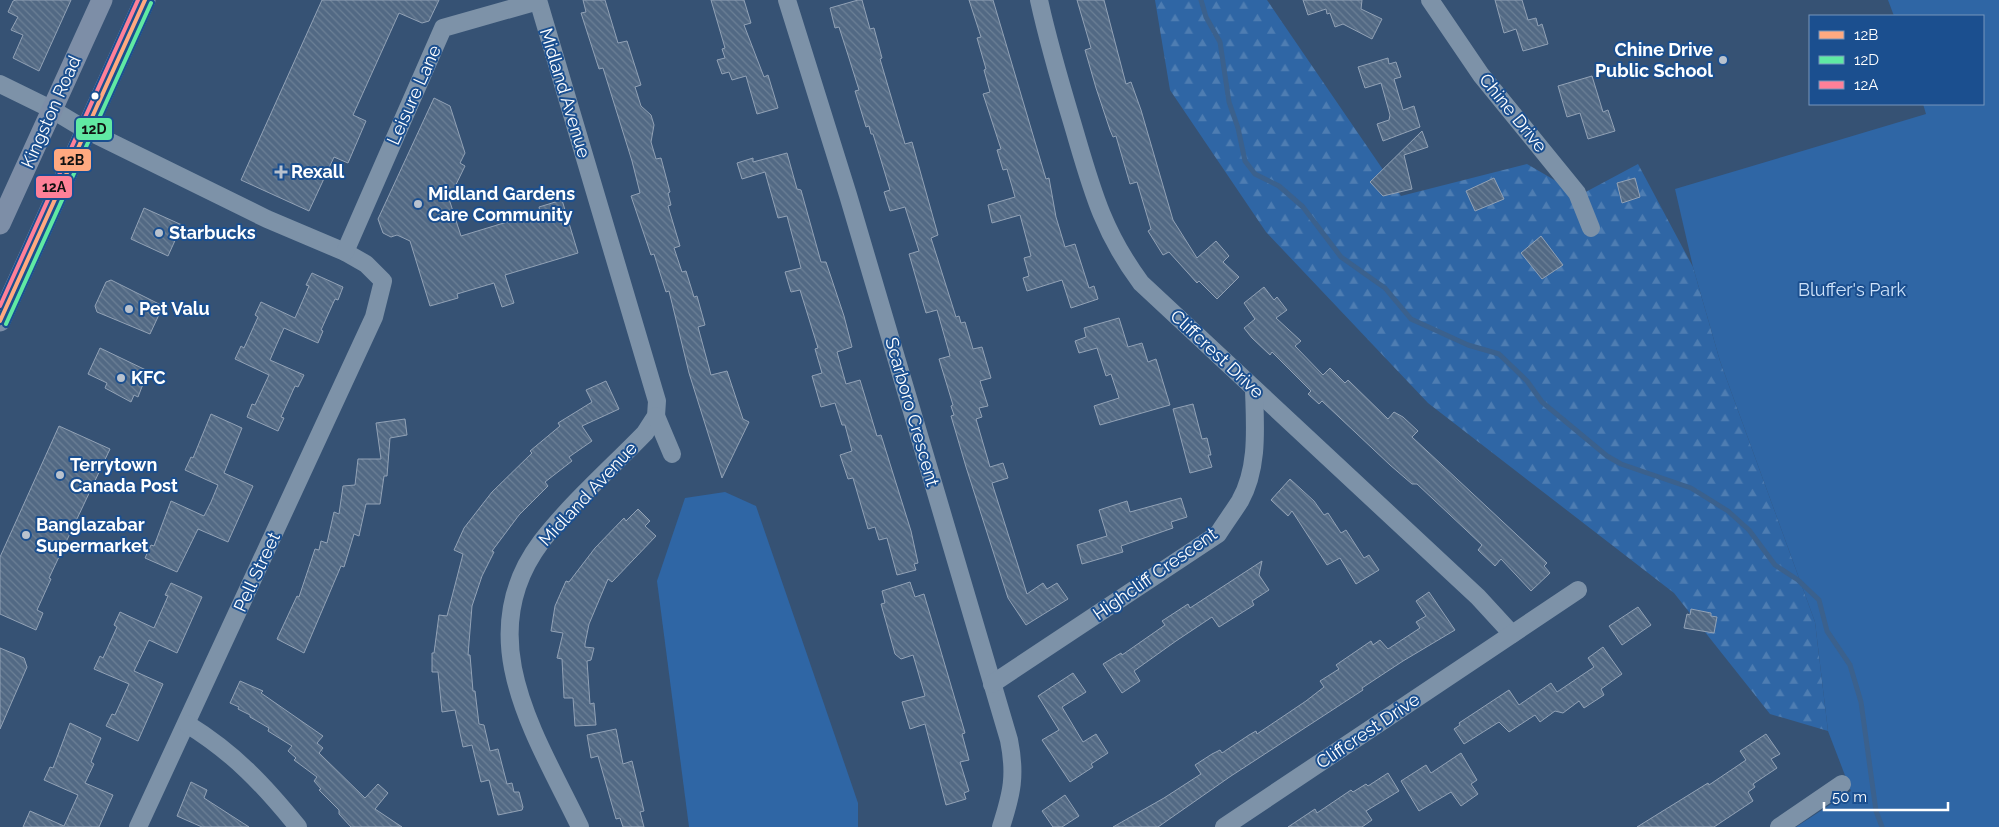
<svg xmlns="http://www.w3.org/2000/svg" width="1999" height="827" viewBox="0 0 1999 827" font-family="Raleway,sans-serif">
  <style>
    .forest { fill: url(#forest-firs) }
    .park { fill: #2f66a5 }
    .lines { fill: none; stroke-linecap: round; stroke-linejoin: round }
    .stream { stroke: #3b618d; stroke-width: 5 }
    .building { fill: url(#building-back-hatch); stroke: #92a2b6 }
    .minor { stroke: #7d92a8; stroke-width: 18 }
    .major { stroke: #7d8ea7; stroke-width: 21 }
    .bus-1-casing { stroke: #1b4f8f; stroke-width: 8 }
    .bus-2-casing { stroke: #1b4f8f; stroke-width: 8 }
    .bus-3-casing { stroke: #1b4f8f; stroke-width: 8 }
    .bus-1 { stroke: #ffa980; stroke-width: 4 }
    .bus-2 { stroke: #60e9a3; stroke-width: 4 }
    .bus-3 { stroke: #ff8098; stroke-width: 4 }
    .poi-dot { fill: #b9c2ce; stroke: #1b4f8f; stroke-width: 2 }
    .bus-dot { fill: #fff; stroke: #1b4f8f; stroke-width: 2 }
    .labels { text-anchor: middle; stroke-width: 4; stroke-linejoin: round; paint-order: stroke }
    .poi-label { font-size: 18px; font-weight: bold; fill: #fff; stroke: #1b4f8f; text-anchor: start }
    .street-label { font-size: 18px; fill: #fff; stroke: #1b4f8f }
    .park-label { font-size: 18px; fill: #cfe3fa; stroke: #1b4f8f }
    .line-badge { stroke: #1b4f8f; stroke-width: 2 }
    .pale-badge-label { font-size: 14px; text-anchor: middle; font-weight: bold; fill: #111 }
  </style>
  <defs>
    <pattern id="forest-firs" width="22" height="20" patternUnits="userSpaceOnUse" patternTransform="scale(1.25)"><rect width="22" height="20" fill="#2f66a5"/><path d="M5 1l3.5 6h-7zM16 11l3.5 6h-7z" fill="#4e7db2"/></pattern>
    <pattern id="building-back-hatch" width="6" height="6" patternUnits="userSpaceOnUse" patternTransform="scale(1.25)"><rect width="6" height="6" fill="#526984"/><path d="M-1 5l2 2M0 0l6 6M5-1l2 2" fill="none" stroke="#6c8096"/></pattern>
  </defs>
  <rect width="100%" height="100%" fill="#365274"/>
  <!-- forest -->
  <polygon class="forest" points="1155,0 1267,0 1401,196 1527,164 1580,195 1638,164 1693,267 1720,361 1815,622 1828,731 1770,714 1674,593 1428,403 1266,232 1170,90"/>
  <!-- park -->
  <g class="park">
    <polygon points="1888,0 1999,0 1999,827 1796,827 1851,791 1828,731 1815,622 1720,361 1693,267 1675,189 1926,114 1923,104 1983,104 1983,16 1894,16"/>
    <polygon points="725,492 756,506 858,803 858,827 689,827 657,581 685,498"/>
  </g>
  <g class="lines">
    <!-- stream -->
    <polyline class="stream" points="1201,0 1206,17 1220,42 1229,102 1238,128 1245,161 1255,174 1279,186 1303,207 1341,257 1385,288 1411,319 1468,345 1499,354 1527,381 1542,402 1607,456 1621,464 1691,488 1728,511 1749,530 1775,565 1798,580 1819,600 1827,631 1850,665 1861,702 1876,811 1882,827"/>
  </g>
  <!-- building -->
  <g class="building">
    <polygon points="16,0 71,0 39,71 13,58 23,35 11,30 18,17 8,12 13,1"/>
    <polygon points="322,0 439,0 429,21 422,23 399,13 353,115 366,121 348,163 334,157 309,211 241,180"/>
    <polygon points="583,0 605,0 618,43 627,41 641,85 635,87 641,106 651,115 654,125 651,142 656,159 661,158 670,192 668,193 671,205 668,206 680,246 674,248 682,272 686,271 694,297 697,296 705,325 698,327 711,375 727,371 743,419 749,422 722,478 689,373 669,291 666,292 654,254 651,255 631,196 640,193 632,161 603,68 599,69 581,13 586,12"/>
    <polygon points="711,0 744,0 751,23 744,25 764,77 768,75 778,108 757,114 746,76 732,80 729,72 722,74 717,60 725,58 722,49 725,48"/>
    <polygon points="858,0 862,0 870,29 874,28 882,58 880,59 905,144 912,142 938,235 931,238 956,317 959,316 961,323 965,322 973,349 982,347 991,378 980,381 988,406 979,408 982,417 976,419 990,467 1003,463 1008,478 992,483 1027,594 1043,583 1047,589 1057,583 1068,599 1026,625 1008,598 966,467 951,416 954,415 951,406 953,405 939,359 950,356 937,310 926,313 909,254 919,251 905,207 890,211 884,192 890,190 873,134 871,134 869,126 866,127 855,91 859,90 848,55 839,27 835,28 830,8"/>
    <polygon points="969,0 993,0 1046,179 1049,178 1056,217 1065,247 1075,244 1089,288 1094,286 1098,299 1071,308 1062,280 1027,291 1023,278 1029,276 1024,258 1031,256 1020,215 992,223 988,205 1015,197 1007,169 1003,170 997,150 1001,149 983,94 990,92 984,70 986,69 977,38 981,37"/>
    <polygon points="1077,0 1104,0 1126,84 1131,82 1141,110 1173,220 1197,258 1216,241 1229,256 1223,262 1239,277 1217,299 1199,281 1197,283 1169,252 1163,255 1148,231 1151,229 1137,182 1130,184 1116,136 1113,137 1110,130 1096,88 1085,50 1091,48"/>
    <polygon points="1303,0 1362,0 1361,9 1382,19 1372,39 1343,24 1335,27 1330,13 1327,14 1326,9 1308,15"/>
    <polygon points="1495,0 1522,0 1528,20 1536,18 1538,26 1542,24 1548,44 1523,51 1516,29 1504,33"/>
    <polygon points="1388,58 1389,64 1396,62 1401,77 1394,79 1403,110 1414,106 1420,127 1383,141 1377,124 1389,120 1390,115 1381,83 1365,88 1358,67"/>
    <polygon points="1592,76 1603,112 1608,110 1615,131 1588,139 1580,113 1567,117 1558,86"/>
    <polygon points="434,98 450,106 465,153 460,163 465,166 449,199 461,236 540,212 539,207 562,200 578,253 505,275 514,303 502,307 494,283 457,294 458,298 430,306 410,241 397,235 391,237 383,233 378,219"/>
    <polygon points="1422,131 1428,147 1404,155 1412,189 1383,196 1370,182"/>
    <polygon points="787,153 797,189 801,190 821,262 826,262 844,316 852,347 837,352 846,384 860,380 877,436 881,435 911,531 918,563 914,564 916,570 897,575 887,538 879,540 875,527 868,529 853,478 848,479 840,455 852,451 845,425 842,425 835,403 821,407 812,376 822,373 815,349 818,348 800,290 791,292 785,272 801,268 787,216 778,218 765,172 742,179 737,163 753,158 753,162"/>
    <polygon points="1494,178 1504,199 1475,211 1466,191"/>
    <polygon points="1635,178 1640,197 1622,203 1617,183"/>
    <polygon points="144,208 182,225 168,256 131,239"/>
    <polygon points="1541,236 1563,265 1542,279 1521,253"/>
    <polygon points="312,273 343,287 338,300 335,299 321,330 323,331 318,343 284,328 276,346 270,360 304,375 298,387 295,386 281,417 284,418 278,431 247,417 252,404 255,405 269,375 235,359 241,346 244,348 258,317 255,315 261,302 295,318 309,286 306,285"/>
    <polygon points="111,280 163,306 150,334 97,312 95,306 106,282"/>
    <polygon points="1264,287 1274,300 1277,297 1287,310 1276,318 1301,341 1295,346 1323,375 1330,368 1345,383 1348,380 1388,419 1394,412 1403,417 1418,431 1412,437 1547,563 1544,566 1550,573 1531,591 1501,559 1495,566 1478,550 1482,545 1417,484 1412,484 1390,465 1322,401 1319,404 1308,394 1311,391 1272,352 1270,355 1252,338 1244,328 1255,319 1244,303"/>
    <polygon points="1119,318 1128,347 1142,343 1148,362 1156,359 1170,405 1100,425 1094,406 1119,398 1111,374 1106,376 1097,348 1079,353 1075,341 1086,337 1084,328"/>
    <polygon points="100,348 148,371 138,397 134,395 131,402 105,388 107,383 88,374"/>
    <polygon points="606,381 619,409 582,426 592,441 569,457 572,461 545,482 548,486 519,515 492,551 494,552 482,576 472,606 468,655 470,655 473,691 475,691 479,724 484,725 490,751 498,749 507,784 512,783 514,792 519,792 523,807 522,810 498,815 489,780 481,782 472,745 463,747 455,710 442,712 438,672 432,672 432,653 434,653 439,615 447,616 463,554 454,550 464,528 492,492 532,453 530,451 560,426 558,423 592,402 586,390"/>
    <polygon points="1193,404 1202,439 1207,438 1211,455 1208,455 1212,467 1190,473 1173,409"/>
    <polygon points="211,414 242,428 224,473 253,486 228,542 198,529 177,572 145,558 151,545 154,546 171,501 204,516 211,502 218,485 185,470 191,457 193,458"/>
    <polygon points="405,419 407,435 390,438 387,476 384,476 380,504 366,504 359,536 354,534 344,567 341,566 304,653 277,639 297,596 299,597 315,549 319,550 321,541 327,543 334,512 339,514 343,486 355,485 358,459 381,459 376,423"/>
    <polygon points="59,426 110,449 49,578 51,579 37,610 43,613 36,630 0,614 0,557"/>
    <polygon points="1290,479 1314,501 1324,515 1328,513 1341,533 1346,530 1364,558 1369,555 1379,570 1356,584 1340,558 1327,565 1292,511 1288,516 1271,500"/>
    <polygon points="1181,498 1187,517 1171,522 1173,528 1121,546 1123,552 1082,564 1077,545 1107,536 1099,510 1127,501 1130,512"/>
    <polygon points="638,509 650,521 645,526 656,536 612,582 608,579 589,624 585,644 585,647 594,648 591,660 587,661 590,704 594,703 596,725 575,726 573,698 564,698 562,659 557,658 563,633 551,631 555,606 566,581 569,582 595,548 624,518 626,521"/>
    <polygon points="1262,561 1259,575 1269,590 1252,601 1254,605 1219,627 1212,617 1176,641 1134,671 1140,681 1122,693 1103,664 1121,653 1122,655 1165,625 1162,621 1188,604 1190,608"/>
    <polygon points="910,582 915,597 924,594 965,733 962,734 969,760 960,762 969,791 964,793 966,799 946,805 925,724 910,729 902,702 925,696 913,655 901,659 895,654 881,604 885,603 882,591"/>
    <polygon points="171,583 202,597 177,653 149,640 134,671 163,684 138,741 106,726 112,714 115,715 129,684 94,669 100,656 103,658 117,627 114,625 120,612 154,628 168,596 165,595"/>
    <polygon points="1429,592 1455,630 1403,661 1362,688 1363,690 1231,776 1158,827 1113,827 1164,798 1201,774 1195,765 1212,754 1220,750 1222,753 1249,735 1256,731 1257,734 1306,701 1324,687 1320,681 1339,669 1336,665 1371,641 1373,645 1380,640 1388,649 1420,628 1416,622 1426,616 1416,601"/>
    <polygon points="1638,607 1651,625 1622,645 1609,626"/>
    <polygon points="1691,609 1711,613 1711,616 1717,617 1714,633 1684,628 1687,614 1690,615"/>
    <polygon points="1603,647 1622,674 1601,689 1604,695 1584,708 1579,701 1563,713 1555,711 1540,722 1535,715 1509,732 1499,722 1464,744 1454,729 1460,725 1459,723 1509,690 1519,705 1551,683 1557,692 1594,667 1588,658"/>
    <polygon points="0,648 24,658 27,667 0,729"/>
    <polygon points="1073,673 1086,692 1062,707 1083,742 1096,734 1108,753 1091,764 1093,767 1070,782 1042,740 1059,730 1038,696"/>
    <polygon points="240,681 263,691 261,693 323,736 317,743 323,748 319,753 365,798 378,784 388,793 375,809 402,827 351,827 339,814 339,810 319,790 321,789 314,781 317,777 294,760 296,758 288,751 292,746 268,731 269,728 250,717 250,715 238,709 239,707 230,703"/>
    <polygon points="70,723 101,738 91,762 94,764 85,783 113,795 99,827 23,827 30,811 64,826 78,795 44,780 50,767 53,768"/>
    <polygon points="616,729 623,764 632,761 644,811 640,812 644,827 623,827 620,818 616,819 598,756 591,758 587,735"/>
    <polygon points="1766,734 1780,754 1771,759 1777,768 1753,784 1755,787 1748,792 1753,801 1714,827 1637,827 1708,783 1709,785 1746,760 1740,751"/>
    <polygon points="1461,753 1477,780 1471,784 1478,794 1461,806 1451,792 1419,811 1401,781 1426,765 1431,773"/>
    <polygon points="1388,773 1399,791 1366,811 1372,820 1362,827 1288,827 1315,809 1317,813 1351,790 1353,792 1366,784 1368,786"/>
    <polygon points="191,782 207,790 204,798 249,827 202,827 177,816"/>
    <polygon points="1065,795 1079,816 1062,827 1053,827 1042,811"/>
  </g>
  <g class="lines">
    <!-- minor -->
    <g class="minor">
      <path d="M538 0 657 401 656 416 645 433C611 468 571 503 541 542 469 638 537 737 580 827"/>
      <path d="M787 0 848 195 1009 740C1016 775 1012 793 1001 827"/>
      <path d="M1039 0C1048 41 1060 82 1072 122 1091 186 1101 229 1141 283L1478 597 1512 634"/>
      <polyline points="1430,0 1481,75 1577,193 1591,228"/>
      <polyline points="0,84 51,109 86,130 267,219 345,252 366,264 383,281 374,317 138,827"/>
      <polyline points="345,252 443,28 538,1"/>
      <polyline points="656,416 672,454"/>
      <path d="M992 684 1218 534C1225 523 1233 512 1240 501 1259 467 1255 426 1254 389"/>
      <path d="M187 724C234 753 264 785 298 827"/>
      <polyline points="1224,827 1578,590"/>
      <polyline points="1779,827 1842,784"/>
    </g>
    <!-- major -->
    <g class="major">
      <polyline points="0,224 102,0"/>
      <polyline points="0,321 145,0"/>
    </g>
    <defs>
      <polyline id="bus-1" points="0,321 145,0"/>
      <polyline id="bus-2" points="6,324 151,3"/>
      <polyline id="bus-3" points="0,306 138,0"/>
    </defs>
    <!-- bus-1 casing -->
    <use href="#bus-1" class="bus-1-casing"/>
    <!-- bus-2 casing -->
    <use href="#bus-2" class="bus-2-casing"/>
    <!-- bus-3 casing -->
    <use href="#bus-3" class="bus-3-casing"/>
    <!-- bus-1 -->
    <use href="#bus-1" class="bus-1"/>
    <!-- bus-2 -->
    <use href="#bus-2" class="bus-2"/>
    <!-- bus-3 -->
    <use href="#bus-3" class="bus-3"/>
  </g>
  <!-- markers -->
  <g class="poi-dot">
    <circle cx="1723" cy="60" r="5"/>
    <path d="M278.5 164.5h5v5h5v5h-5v5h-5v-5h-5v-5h5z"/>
    <circle cx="418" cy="204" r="5"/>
    <circle cx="159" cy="233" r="5"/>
    <circle cx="129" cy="309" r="5"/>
    <circle cx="121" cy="378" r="5"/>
    <circle cx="60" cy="475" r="5"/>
    <circle cx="26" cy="535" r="5"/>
  </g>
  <circle class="bus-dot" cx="95" cy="96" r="4.5"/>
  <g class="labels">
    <!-- poi labels -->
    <g class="poi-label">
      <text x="1713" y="56" text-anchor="end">Chine Drive<tspan x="1713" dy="21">Public School</tspan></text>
      <text x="291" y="178">Rexall</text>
      <text x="428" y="200">Midland Gardens<tspan x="428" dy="21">Care Community</tspan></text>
      <text x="169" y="239">Starbucks</text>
      <text x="139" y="315">Pet Valu</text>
      <text x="131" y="384">KFC</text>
      <text x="70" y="471">Terrytown<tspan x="70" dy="21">Canada Post</tspan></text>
      <text x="36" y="531">Banglazabar<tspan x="36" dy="21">Supermarket</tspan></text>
    </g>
    <!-- street labels -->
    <g class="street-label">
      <text transform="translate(565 93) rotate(73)" y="6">Midland Avenue</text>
      <text transform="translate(414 95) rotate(-66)" y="6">Leisure Lane</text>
      <text transform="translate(51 112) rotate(-66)" y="6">Kingston Road</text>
      <text transform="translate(1513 113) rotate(51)" y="6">Chine Drive</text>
      <text transform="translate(1217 354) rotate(43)" y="6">Cliffcrest Drive</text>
      <text transform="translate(912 412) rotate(74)" y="6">Scarboro Crescent</text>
      <text transform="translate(588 494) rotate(-47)" y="6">Midland Avenue</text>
      <text transform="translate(257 572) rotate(-65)" y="6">Pell Street</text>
      <text transform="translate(1155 574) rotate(-35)" y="6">Highcliff Crescent</text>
      <text transform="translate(1368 731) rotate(-34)" y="6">Cliffcrest Drive</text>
    </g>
    <!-- park labels -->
    <g class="park-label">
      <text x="1852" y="296">Bluffer's Park</text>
    </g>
  </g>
  <g class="line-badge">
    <rect x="75" y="117" width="38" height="24" rx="5" fill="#60e9a3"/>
    <rect x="53" y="148" width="39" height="24" rx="5" fill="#ffa980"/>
    <rect x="35" y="175" width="38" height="24" rx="5" fill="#ff8098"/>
  </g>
  <g class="pale-badge-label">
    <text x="94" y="134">12D</text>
    <text x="72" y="165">12B</text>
    <text x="54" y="192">12A</text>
  </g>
  <!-- legend -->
  <rect x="1809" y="15" width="175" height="90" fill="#1b4f8f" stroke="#7695bc"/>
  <rect x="1819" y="31" width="25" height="8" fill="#ffa980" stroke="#7695bc"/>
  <text x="1854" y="40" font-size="15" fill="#ffffff">12B</text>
  <rect x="1819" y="56" width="25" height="8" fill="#60e9a3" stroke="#7695bc"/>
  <text x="1854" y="65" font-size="15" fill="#ffffff">12D</text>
  <rect x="1819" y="81" width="25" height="8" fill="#ff8098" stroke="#7695bc"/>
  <text x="1854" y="90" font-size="15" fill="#ffffff">12A</text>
  <!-- scale -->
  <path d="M1824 802v8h124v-8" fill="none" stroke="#ffffff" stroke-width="2.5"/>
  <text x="1832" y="802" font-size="15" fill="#ffffff" stroke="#1b4f8f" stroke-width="4" paint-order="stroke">50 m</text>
</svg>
